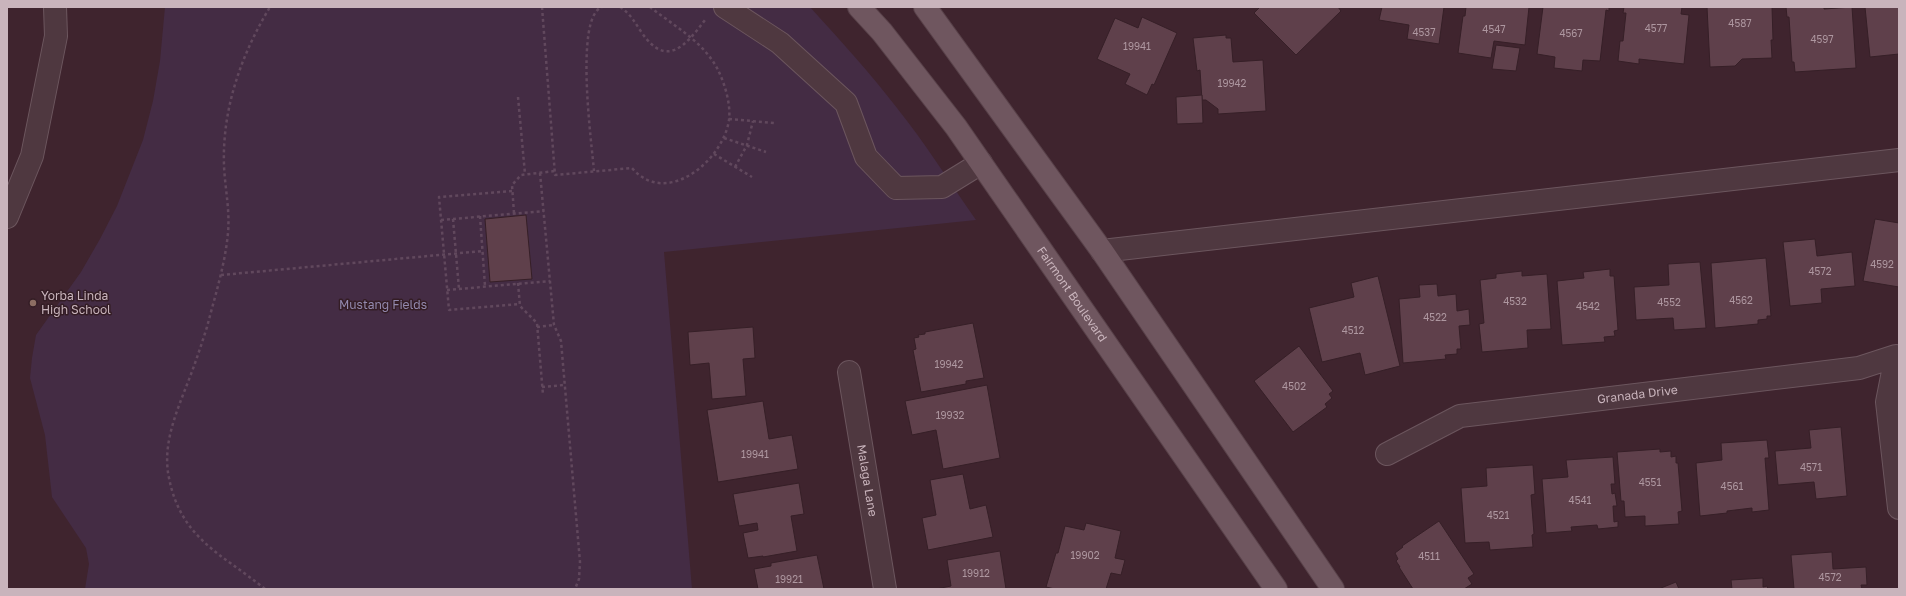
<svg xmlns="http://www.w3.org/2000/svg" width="1906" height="596" viewBox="0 0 1906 596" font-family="'Golos Text',sans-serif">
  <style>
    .green { fill: #442c44 }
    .building { fill: #5f404b; stroke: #361f27 }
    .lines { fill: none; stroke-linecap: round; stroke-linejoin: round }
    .minor-casing { stroke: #6c565e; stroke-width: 24 }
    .major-casing { stroke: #584149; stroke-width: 24 }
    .path { stroke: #61485d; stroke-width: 2.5; stroke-dasharray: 3 3; stroke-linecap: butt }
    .minor { stroke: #4f3840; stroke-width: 22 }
    .major { stroke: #6f565f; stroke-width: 22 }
    .education-dot { fill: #8d6e63; stroke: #341d25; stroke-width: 1.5 }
    .labels { text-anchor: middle; stroke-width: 3; stroke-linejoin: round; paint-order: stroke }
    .number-label { font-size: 10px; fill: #ae97a0 }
    .street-label { font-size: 12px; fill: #c9b4bc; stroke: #341d25 }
    .poi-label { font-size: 12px; fill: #c9b4bc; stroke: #341d25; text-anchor: start }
    .park-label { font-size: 12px; fill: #9389ae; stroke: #341d25 }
  </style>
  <rect width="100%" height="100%" fill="#3f242e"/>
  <!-- green -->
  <path class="green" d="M165 7H810C840 40 870 73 897 108 926 144 950 183 976 220L664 252 692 589H85L89 564 86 548 52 497 45 435 30 378 32 358 36 335 81 272 100 239 117 206 143 140 153 101 160 61Z"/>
  <!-- building -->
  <g class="building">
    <polygon points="1260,7 1338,7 1341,11 1296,55 1254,13"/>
    <polygon points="1382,7 1444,7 1439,44 1407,39 1409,25 1379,20"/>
    <polygon points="1466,7 1529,7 1525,45 1494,41 1491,58 1458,53 1463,16 1465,16"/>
    <polygon points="1543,7 1609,7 1609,11 1606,10 1600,61 1583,60 1582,71 1554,68 1555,57 1537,54"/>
    <polygon points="1624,7 1682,7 1681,14 1689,15 1684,64 1639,59 1639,64 1618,61 1620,41 1623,41 1626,13 1623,13"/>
    <polygon points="1707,7 1772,7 1773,40 1771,40 1772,58 1742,59 1735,66 1710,67"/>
    <polygon points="1786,7 1824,7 1824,9 1852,7 1856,68 1795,72 1794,62 1792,62 1789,17 1787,17"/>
    <polygon points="1865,7 1899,7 1899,54 1870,57"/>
    <polygon points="1142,17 1177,33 1154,85 1152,84 1147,95 1125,84 1130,74 1097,59 1115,18 1138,28"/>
    <polygon points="1226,35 1226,38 1231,38 1233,62 1263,60 1266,111 1218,114 1218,109 1206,100 1202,100 1200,70 1197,71 1193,38"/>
    <polygon points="1496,45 1520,48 1516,71 1492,69"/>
    <polygon points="1202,95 1203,123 1177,124 1176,97"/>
    <polygon points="526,215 532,279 490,282 485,219"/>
    <polygon points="1875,219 1899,223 1899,287 1863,281"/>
    <polygon points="1815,239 1817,256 1852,252 1855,286 1821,289 1822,303 1790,306 1783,242"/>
    <polygon points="1766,258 1771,316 1767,316 1767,319 1758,320 1758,324 1715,328 1711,263"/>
    <polygon points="1700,262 1706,328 1674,330 1673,318 1636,320 1634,287 1669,285 1668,264"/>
    <polygon points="1610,269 1610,276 1614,276 1618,330 1614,331 1615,336 1604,337 1605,342 1562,345 1557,281 1584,278 1583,272"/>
    <polygon points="1522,271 1522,276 1547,274 1551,329 1527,330 1528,348 1482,352 1479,324 1484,323 1480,280 1496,278 1496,274"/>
    <polygon points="1378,276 1400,366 1365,375 1360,353 1322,362 1309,308 1354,297 1351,283"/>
    <polygon points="1437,284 1438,296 1456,294 1457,311 1469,309 1470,325 1459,326 1461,349 1457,349 1457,354 1445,355 1446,359 1403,363 1399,299 1420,297 1419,285"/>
    <polygon points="973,323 984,378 966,381 966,384 921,392 913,350 916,349 914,338 919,337 918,335 925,334 925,332"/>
    <polygon points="753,327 755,358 743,359 746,396 712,399 709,363 690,365 688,332"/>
    <polygon points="1299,346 1333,391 1329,394 1332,398 1325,404 1327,407 1293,432 1254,381"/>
    <polygon points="987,385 1000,458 943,469 936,430 912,435 905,401"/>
    <polygon points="763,401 769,439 792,435 798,469 718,482 707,410"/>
    <polygon points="1841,427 1847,496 1816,499 1814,482 1778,485 1775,451 1811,448 1809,430"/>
    <polygon points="1767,440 1769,458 1765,458 1769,510 1752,512 1752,508 1727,511 1727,513 1700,516 1696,463 1722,460 1721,443"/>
    <polygon points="1660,449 1660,452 1671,451 1671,457 1676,456 1676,463 1678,463 1682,511 1678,512 1679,524 1645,526 1645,516 1625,517 1624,501 1621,501 1617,452"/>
    <polygon points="1613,457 1615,484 1611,484 1612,494 1615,493 1617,506 1613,506 1614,522 1618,521 1618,527 1598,529 1597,525 1571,527 1572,531 1546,533 1542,479 1568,477 1566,460"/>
    <polygon points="1533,465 1535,494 1531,495 1534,534 1532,535 1533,547 1490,550 1489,542 1465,543 1461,488 1487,486 1486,468"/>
    <polygon points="963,474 970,509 986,505 993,537 928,550 922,518 936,515 930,480"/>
    <polygon points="799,483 804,514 791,516 797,551 763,557 763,556 748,558 743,533 758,530 757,523 739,526 733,494"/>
    <polygon points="1439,521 1474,574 1468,578 1472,584 1464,589 1413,589 1399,567 1400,567 1396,561 1398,559 1395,553 1403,547 1402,546"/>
    <polygon points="1086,523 1121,531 1115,558 1125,560 1121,575 1111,573 1106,589 1055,589 1046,587 1056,553 1058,553 1065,526 1084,530"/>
    <polygon points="1000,551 1006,589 936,589 951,586 947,560"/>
    <polygon points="1832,552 1833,569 1866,567 1867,585 1861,585 1862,589 1794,589 1791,555"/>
    <polygon points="817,555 824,589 758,589 754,569 771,566 771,563"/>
    <polygon points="1763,578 1763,587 1767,586 1768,589 1732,589 1731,580"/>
    <polygon points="1676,582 1679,589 1661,589 1661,588"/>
  </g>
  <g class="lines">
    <defs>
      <g id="minor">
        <polyline points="725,7 780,43 846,103 866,157 896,188 942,187 981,163"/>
        <polyline points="7,217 32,156 56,36 55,7"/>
        <polyline points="1102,251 1899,160"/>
        <path id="s1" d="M849 372 885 589"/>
        <path id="s2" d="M1387 454 1460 416 1859 368 1896 356 1887 402 1899 508"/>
      </g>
      <g id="major">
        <path id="s3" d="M859 7 882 32 956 127 1276 589"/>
        <polyline points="925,7 1102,251 1333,589"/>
      </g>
    </defs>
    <!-- minor casing -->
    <use href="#minor" class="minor-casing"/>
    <!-- major casing -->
    <use href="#major" class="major-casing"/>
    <!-- path -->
    <g class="path">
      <path d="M542 7 555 175 632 168C666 208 723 161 729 120 731 105 725 84 718 70 704 42 674 26 650 7"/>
      <path d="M620 7C631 14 635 23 642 33 667 69 686 45 705 20"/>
      <polyline points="518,97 525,174"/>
      <polyline points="729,119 774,123"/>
      <polyline points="724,138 766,152"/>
      <polyline points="714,154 752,177"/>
      <polyline points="735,167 747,145 753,121"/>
      <path d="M594 171C592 145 574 17 602 7"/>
      <polyline points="540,173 554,325 561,341 580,562 579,579 575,589"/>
      <polyline points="512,191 439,197 449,310 520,304"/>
      <polyline points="514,213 512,185 521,175 555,171"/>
      <polyline points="480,216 485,286"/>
      <polyline points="453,219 459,289"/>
      <polyline points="441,220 544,211"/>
      <polyline points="221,275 483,251"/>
      <polyline points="518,283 520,306 537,323 543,395"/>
      <polyline points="447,290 550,281"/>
      <polyline points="537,327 554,325"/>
      <polyline points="542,387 564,385"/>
      <path d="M265 589C222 554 181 539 169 478 162 445 176 413 188 382 195 364 201 346 207 327 215 296 225 265 228 233 230 210 225 188 224 166 222 109 241 55 270 7"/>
    </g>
    <!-- minor -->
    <use href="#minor" class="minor"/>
    <!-- major -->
    <use href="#major" class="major"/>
  </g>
  <!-- markers -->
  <circle class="education-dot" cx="33" cy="303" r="4"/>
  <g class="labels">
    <!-- number labels -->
    <g class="number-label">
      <text x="1740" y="27">4587</text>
      <text x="1656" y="32">4577</text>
      <text x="1494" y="33">4547</text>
      <text x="1424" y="36">4537</text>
      <text x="1571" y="37">4567</text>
      <text x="1822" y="43">4597</text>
      <text x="1137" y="50">19941</text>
      <text x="1232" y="87">19942</text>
      <text x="1882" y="268">4592</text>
      <text x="1820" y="275">4572</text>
      <text x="1741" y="304">4562</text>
      <text x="1515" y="305">4532</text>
      <text x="1669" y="306">4552</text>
      <text x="1588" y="310">4542</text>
      <text x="1435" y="321">4522</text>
      <text x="1353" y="334">4512</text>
      <text x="949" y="368">19942</text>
      <text x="1294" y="390">4502</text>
      <text x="950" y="419">19932</text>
      <text x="755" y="458">19941</text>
      <text x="1811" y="471">4571</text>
      <text x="1650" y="486">4551</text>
      <text x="1732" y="490">4561</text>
      <text x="1580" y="504">4541</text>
      <text x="1498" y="519">4521</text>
      <text x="1085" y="559">19902</text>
      <text x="1429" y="560">4511</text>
      <text x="976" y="577">19912</text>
      <text x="1830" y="581">4572</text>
      <text x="789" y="583">19921</text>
    </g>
    <!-- street labels -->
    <g class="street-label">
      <text dy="4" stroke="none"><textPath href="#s3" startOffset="358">Fairmont Boulevard</textPath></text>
      <text dy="4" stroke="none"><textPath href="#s2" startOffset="261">Granada Drive</textPath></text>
      <text dy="4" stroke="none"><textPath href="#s1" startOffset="110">Malaga Lane</textPath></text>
    </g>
    <!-- poi labels -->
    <g class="poi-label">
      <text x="41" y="300">Yorba Linda<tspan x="41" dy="14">High School</tspan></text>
    </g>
    <!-- park labels -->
    <g class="park-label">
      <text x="383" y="309">Mustang Fields</text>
    </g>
  </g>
  <!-- border -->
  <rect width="1906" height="596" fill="none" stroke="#c9b4bc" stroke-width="16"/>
</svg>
